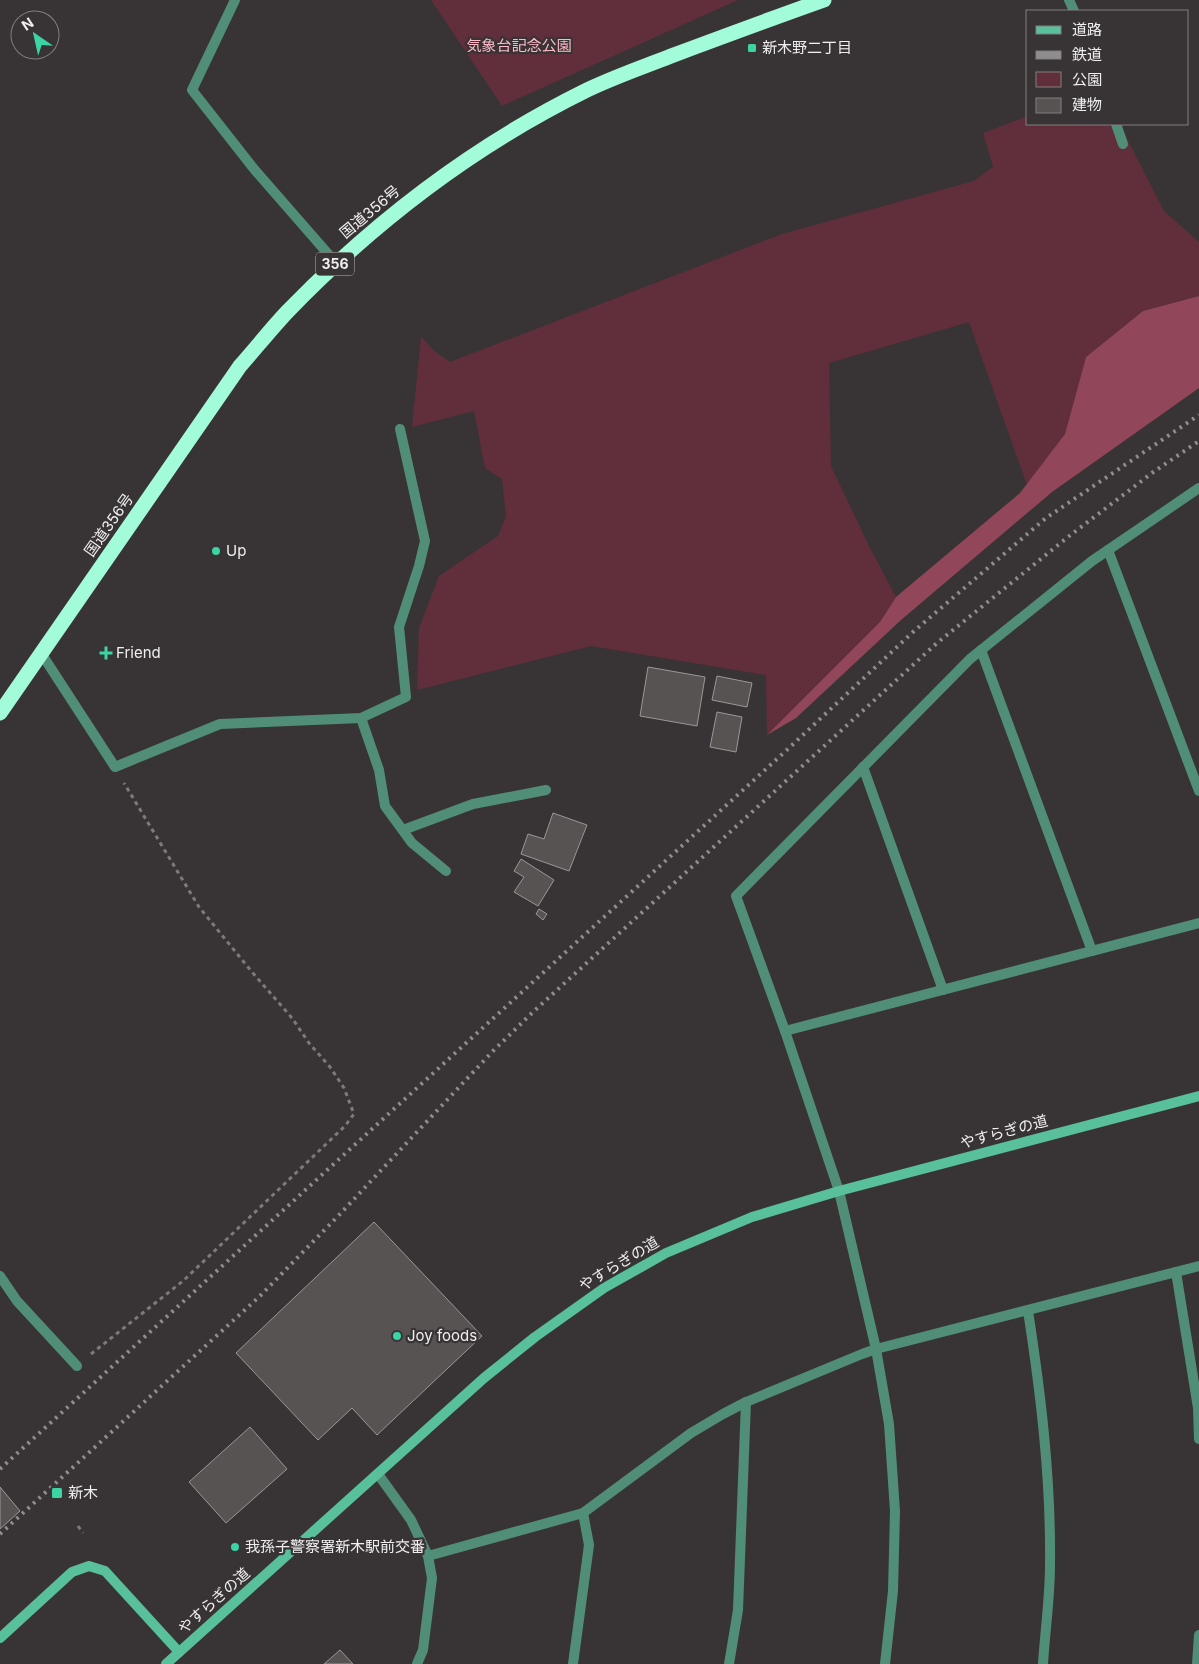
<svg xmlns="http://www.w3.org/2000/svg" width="1199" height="1664" viewBox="0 0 1199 1664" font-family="Inter,'Noto Sans JP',sans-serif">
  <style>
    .green { fill: #612e3b }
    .forest { fill: #924659 }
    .building { fill: #575353; stroke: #9b9697 }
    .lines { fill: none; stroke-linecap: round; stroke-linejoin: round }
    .path { stroke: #7d7a7b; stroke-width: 3; stroke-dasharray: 4 4; stroke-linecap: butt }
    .lane { stroke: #518e77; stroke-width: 10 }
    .street { stroke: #518e77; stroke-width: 10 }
    .secondary { stroke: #58c09b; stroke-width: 10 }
    .highway { stroke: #a3fcd9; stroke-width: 15 }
    .rail { stroke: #908d8e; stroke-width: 4; stroke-dasharray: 2.5 5; stroke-linecap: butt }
    .poi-dot { fill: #3ad4a5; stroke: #383435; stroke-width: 2 }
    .labels { text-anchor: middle; stroke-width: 4.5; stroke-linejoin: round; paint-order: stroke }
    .shield { fill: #383435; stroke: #b9b6b6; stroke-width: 1 }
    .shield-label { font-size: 14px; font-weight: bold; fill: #f0eeee }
    .park-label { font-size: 15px; fill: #ffbac8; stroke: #383435 }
    .poi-label { font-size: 15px; fill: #f0eeee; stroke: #383435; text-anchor: start }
    .street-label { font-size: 15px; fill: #f0eeee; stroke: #383435 }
  </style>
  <rect width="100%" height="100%" fill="#383435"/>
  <!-- green -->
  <g class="green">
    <polygon points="431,0 738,0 502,106"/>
    <polygon points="1028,116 1028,124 1104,124 1123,131 1164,211 1199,242 1199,296 1143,311 1086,357 1065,434 1027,485 969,322 829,363 831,466 869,546 896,597 880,622 767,735 766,675 591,646 417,690 419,628 439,576 498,536 506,516 502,479 485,468 474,411 412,427 421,336 433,350 450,362 782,234 974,181 993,167 983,133"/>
  </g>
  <!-- forest -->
  <polygon class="forest" points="1199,296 1199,388 1052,492 901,620 796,718 767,735 880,622 896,597 1020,493 1065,434 1086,357 1143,311"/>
  <!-- building -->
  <g class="building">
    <polygon points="648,667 705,677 697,726 640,716"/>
    <polygon points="717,676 752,683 747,707 712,700"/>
    <polygon points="717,712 742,717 736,752 710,747"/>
    <polygon points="553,813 587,825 569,871 521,854 528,834 544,839"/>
    <polygon points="521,859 554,880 538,906 514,892 524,877 514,871"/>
    <polygon points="539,909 547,914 543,920 536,914"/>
    <polygon points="374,1222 482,1336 377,1435 352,1408 318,1440 236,1353"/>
    <polygon points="250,1427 287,1469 226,1523 189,1482"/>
    <polygon points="0,1487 20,1511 0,1529"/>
    <polygon points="340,1650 353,1664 324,1664"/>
  </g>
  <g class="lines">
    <!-- path -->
    <g class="path">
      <polyline points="91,1354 183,1281 345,1126 354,1114 344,1088 330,1067 309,1043 292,1018 252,972 199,907 124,783"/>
      <polyline points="78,1526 83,1533"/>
    </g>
    <!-- lane -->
    <g class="lane">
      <polyline points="1069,0 1074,11"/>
      <polyline points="1116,124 1123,144"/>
    </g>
    <!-- street -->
    <g class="street">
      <polyline points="235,0 192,90 254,169 336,263"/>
      <polyline points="1108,550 1199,791"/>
      <polyline points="981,650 1092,951"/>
      <polyline points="41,653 115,767 220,724 361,718 406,697 399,627 419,566 425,541 400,429"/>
      <polyline points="361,718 379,770 385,806 412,843 446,871"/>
      <polyline points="863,767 943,990"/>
      <polyline points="403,830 473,804 546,790"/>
      <polyline points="785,1031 1199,923"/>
      <polyline points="1176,1272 1198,1408 1199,1439"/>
      <polyline points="0,1276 17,1301 77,1366"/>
      <path d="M1028 1311C1041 1395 1051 1479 1050 1565 1050 1598 1045 1631 1043 1664"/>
      <polyline points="378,1474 411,1520 428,1556 432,1578 423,1650 417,1664"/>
      <polyline points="428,1556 583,1513 691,1433 723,1414 746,1402 862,1354 876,1349 1199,1266"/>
      <polyline points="573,1664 589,1545 583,1513"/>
      <polyline points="729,1664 738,1610 746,1402"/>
      <polyline points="885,1664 893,1591 895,1511 889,1424 876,1349 839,1191 785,1031 736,896 970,659 1092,561 1199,488"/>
      <polyline points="1197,1664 1199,1635"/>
    </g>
    <!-- secondary -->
    <g class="secondary">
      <polyline points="0,1638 72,1572 89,1566 105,1571 179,1652"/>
      <polyline points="166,1664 484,1378 535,1337 604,1288 666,1253 752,1217 839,1191 1199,1096"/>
    </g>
    <!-- highway -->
    <path class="highway" d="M0 713 240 366C256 348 271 329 287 312 374 222 475 145 587 90 614 77 643 67 671 56 722 37 773 18 824 0"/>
    <!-- rail -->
    <g class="rail">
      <polyline points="0,1469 789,748 913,632 1046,518 1199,415"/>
      <polyline points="0,1534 260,1296 340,1214 493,1051 533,1012 937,643 1068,537 1152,473 1199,441"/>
    </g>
  </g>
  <!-- markers -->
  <g class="poi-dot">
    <rect x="747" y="43" width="10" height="10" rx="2.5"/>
    <circle cx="216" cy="551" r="5"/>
    <path d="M103.5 645.5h5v5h5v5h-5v5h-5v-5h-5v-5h5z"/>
    <circle cx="397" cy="1336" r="5"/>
    <rect x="51" y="1487" width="12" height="12" rx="2.5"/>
    <circle cx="235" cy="1547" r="5"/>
  </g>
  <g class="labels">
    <!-- shield labels -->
    <rect class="shield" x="316" y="252.5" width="38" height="23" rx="4"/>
    <g class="shield-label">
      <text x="335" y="269">356</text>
    </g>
    <!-- park labels -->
    <g class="park-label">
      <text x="519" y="51">気象台記念公園</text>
    </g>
    <!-- poi labels -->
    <g class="poi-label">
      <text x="762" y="53">新木野二丁目</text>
      <text x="226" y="556">Up</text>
      <text x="116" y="658">Friend</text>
      <text x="407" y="1341">Joy foods</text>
      <text x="68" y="1498">新木</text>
      <text x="245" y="1552">我孫子警察署新木駅前交番</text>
    </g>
    <!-- street labels -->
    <g class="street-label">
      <text transform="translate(370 212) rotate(-40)" y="5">国道356号</text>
      <text transform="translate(109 525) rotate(-55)" y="5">国道356号</text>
      <text transform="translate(1004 1132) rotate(-15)" y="5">やすらぎの道</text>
      <text transform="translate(619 1264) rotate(-31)" y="5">やすらぎの道</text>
      <text transform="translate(214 1601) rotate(-42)" y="5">やすらぎの道</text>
    </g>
  </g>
  <!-- legend -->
  <rect x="1026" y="10" width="162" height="115" fill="#383435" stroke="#827e7f"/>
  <rect x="1036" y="26" width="25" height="8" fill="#58c09b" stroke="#827e7f"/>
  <text x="1072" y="35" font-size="15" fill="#f0eeee">道路</text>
  <rect x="1036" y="51" width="25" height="8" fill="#908d8e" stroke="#827e7f"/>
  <text x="1072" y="60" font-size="15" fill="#f0eeee">鉄道</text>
  <rect x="1036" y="72" width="25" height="15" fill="#612e3b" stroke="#827e7f"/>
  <text x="1072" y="85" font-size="15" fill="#f0eeee">公園</text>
  <rect x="1036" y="98" width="25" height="15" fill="#575353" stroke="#827e7f"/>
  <text x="1072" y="110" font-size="15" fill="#f0eeee">建物</text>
  <!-- north arrow -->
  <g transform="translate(35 35) rotate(326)"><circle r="24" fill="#383435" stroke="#827e7f"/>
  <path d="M0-4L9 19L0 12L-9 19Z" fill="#3ad4a5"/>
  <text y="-8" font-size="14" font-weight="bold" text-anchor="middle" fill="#f0eeee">N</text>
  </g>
</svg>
